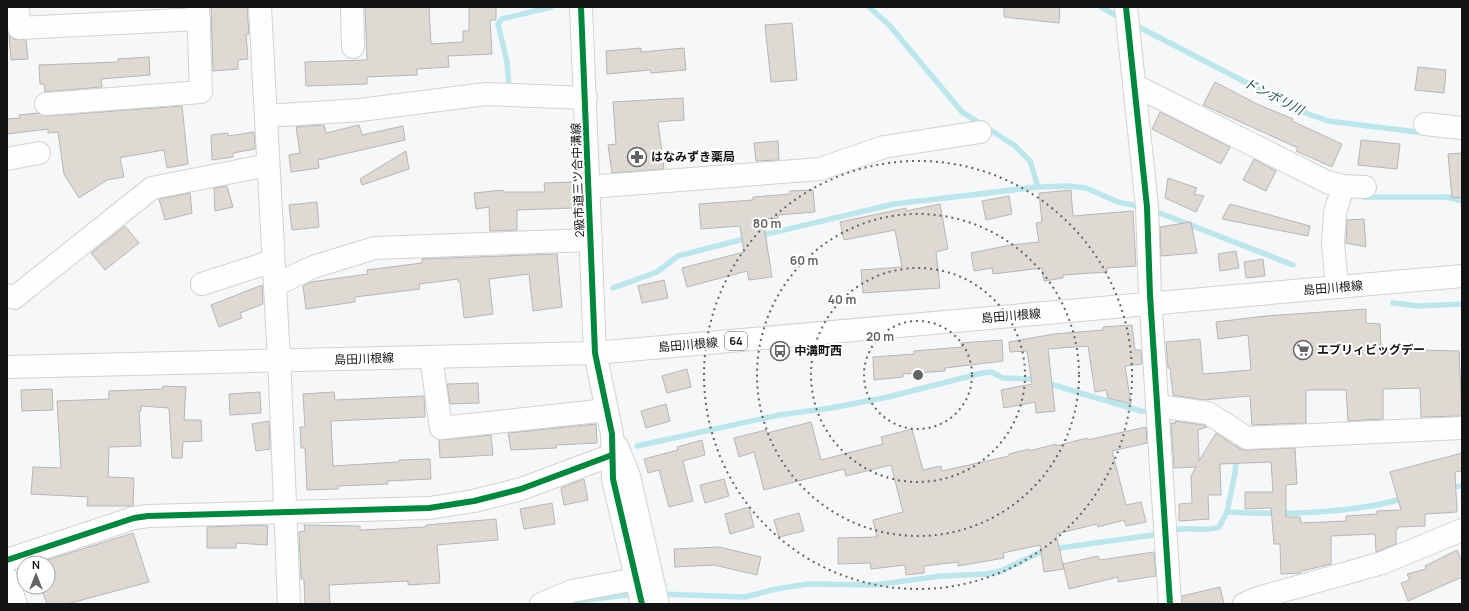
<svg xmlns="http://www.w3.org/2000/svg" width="1469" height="611" viewBox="0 0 1469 611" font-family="Manrope,'Noto Sans JP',sans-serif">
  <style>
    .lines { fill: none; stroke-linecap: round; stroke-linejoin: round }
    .stream { stroke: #bde6ec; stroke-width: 5.5 }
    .building { fill: #dfd9d4; stroke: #b5b6b6 }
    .minor-casing { stroke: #d0d2d3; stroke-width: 24 }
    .major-casing { stroke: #d0d2d3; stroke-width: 24 }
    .minor { stroke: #fefefe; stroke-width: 22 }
    .major { stroke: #fefefe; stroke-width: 22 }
    .cycleway-casing { stroke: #fff; stroke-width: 8 }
    .cycleway { stroke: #00873e; stroke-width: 6 }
    .ring { fill: none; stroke: #616365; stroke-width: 2; stroke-dasharray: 2 4 }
    .labels { text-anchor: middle; stroke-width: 4; stroke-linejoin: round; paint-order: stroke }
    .shield { fill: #fff; stroke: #595a5b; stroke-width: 1 }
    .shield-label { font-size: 11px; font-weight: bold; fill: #121315 }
    .poi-label { font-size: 12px; font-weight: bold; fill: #121315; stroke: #fff; text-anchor: start }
    .street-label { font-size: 12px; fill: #121315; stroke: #fff }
    .water-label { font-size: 13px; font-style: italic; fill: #215258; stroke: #fff }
    .centre { fill: #616365; stroke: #fff; stroke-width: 2 }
    .ring-label { font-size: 12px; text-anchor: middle; font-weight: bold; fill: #616365; stroke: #fff; stroke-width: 4; stroke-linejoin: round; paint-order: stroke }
  </style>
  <rect width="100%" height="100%" fill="#f5f7f9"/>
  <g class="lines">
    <!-- stream -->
    <g class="stream">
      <polyline points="869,7 890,26 962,112 1014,145 1030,161 1038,187"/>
      <polyline points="1101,7 1122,19"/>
      <polyline points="1133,24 1303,112 1328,121 1425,133"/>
      <polyline points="509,87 507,62 498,24 502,19 551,7"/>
      <polyline points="1364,197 1447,197 1462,201"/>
      <polyline points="1152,210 1293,265"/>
      <polyline points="759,236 894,204 1038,187 1069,186 1086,188 1118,202 1142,207"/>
      <polyline points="613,288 657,272 678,256 748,238"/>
      <polyline points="1393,303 1418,306 1462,304"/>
      <polyline points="637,446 779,415 831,408 888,397 982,373 991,372 1003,378 1033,379 1141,411 1154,412"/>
      <polyline points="1448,487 1462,486"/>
      <polyline points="1227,512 1235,473 1238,440 1237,439"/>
      <path d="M1170 531C1186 525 1203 533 1219 527L1227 512C1284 515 1350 514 1405 498"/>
      <polyline points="660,594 745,597 776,589 807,584 874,585 941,576 987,574 1001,571 1045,550 1160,534"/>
      <polyline points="572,604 585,600 635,594"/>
    </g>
  </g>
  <!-- building -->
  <g class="building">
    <polygon points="211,7 247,7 249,34 246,34 248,59 238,60 238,69 213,71"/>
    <polygon points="365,7 429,7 431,44 463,42 463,31 469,31 469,7 496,7 496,20 490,20 492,54 448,56 449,67 417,69 417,75 367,77 367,84 306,86 305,62 367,60"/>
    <polygon points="1004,7 1060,7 1059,23 1004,17"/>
    <polygon points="792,23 797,80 771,82 765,25"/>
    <polygon points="9,35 14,39 26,40 28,59 11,60"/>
    <polygon points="641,48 641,52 684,48 686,70 651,73 650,70 607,74 606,51"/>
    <polygon points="149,57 150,75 101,79 102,87 45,92 44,84 40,84 39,65 118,62 118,59"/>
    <polygon points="1418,67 1446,70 1444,93 1415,90"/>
    <polygon points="1215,82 1257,104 1293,119 1292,121 1342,144 1332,167 1296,151 1298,148 1203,105"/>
    <polygon points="683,98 684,120 658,122 664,169 612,173 608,145 616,144 613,102"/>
    <polygon points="182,106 188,164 167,168 164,150 123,157 120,158 124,177 107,180 79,198 64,174 58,132 48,133 48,129 7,134 7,119 20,118 19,115 38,113 47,116"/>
    <polygon points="1160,112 1230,147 1221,164 1152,129"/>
    <polygon points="324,125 326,133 359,125 362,135 403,126 405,140 318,160 319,168 291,172 289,155 300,153 296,127"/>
    <polygon points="254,132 255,149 233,153 233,157 212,160 211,135 228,133 228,136"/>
    <polygon points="1361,140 1400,144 1397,169 1358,165"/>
    <polygon points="778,141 779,160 756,161 754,143"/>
    <polygon points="406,151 409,169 362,185 360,179"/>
    <polygon points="1462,153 1462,197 1452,198 1448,154"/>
    <polygon points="1254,159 1276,171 1266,191 1243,180"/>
    <polygon points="1168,178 1197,188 1194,194 1204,196 1196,212 1165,198"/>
    <polygon points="572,182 573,208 517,210 517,230 490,231 489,207 476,209 474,193 503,190 503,192 545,192 544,183"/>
    <polygon points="227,186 233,207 215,211 214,188"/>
    <polygon points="813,190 815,212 778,215 778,218 763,219 772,277 749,280 747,271 687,287 682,268 744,252 740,226 701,229 699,204 753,200 753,197 790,194 790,191"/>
    <polygon points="1071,190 1073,216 1133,211 1136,266 1107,268 1107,272 1063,275 1063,278 1044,281 1042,268 993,274 992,268 974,271 971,253 1011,245 1039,242 1036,223 1042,222 1039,193"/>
    <polygon points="190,193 192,213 165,220 159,199"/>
    <polygon points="1009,196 1012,214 986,220 982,201"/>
    <polygon points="317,202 319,227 292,230 289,205"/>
    <polygon points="940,204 948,249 936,252 940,288 863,293 861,270 902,267 895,230 844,240 840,222 906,208 906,211"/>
    <polygon points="1230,204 1310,226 1308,236 1222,219"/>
    <polygon points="1364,219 1366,247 1346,243 1347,220"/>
    <polygon points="1191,222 1197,253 1161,256 1160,227"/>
    <polygon points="125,226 139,243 105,270 91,253"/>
    <polygon points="1236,251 1239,268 1220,271 1218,254"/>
    <polygon points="557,254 562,307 533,311 529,274 489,279 493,314 464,318 460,282 458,282 458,279 419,284 420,289 355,297 355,302 306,309 303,286 311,282 368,274 367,270 422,263 422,259"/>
    <polygon points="1263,259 1265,276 1246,278 1244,262"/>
    <polygon points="664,280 668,298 642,303 638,286"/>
    <polygon points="262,285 263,304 240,313 242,318 219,327 211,305"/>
    <polygon points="1366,309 1366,323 1380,324 1381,349 1459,351 1462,416 1421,417 1420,388 1383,389 1383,419 1348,421 1346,390 1306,390 1306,423 1252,425 1250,396 1203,400 1173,395 1170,368 1168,368 1166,342 1200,339 1203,374 1251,370 1248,335 1218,339 1216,322 1266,316"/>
    <polygon points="1132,325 1135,350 1141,350 1142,364 1125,366 1131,404 1108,398 1106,390 1095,392 1088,346 1048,349 1055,411 1036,413 1035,402 1004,408 1001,390 1032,384 1027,351 1010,352 1009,342 1054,334 1103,330 1103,327"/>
    <polygon points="1002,340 1003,361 945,368 945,371 903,374 903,377 874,380 873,357 914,354 914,351 962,347 961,343"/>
    <polygon points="687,369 691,387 667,393 662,376"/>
    <polygon points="478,383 479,403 450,404 447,384"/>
    <polygon points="163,386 186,387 184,420 201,420 202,441 183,442 182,458 172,458 169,408 141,406 141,411 139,411 141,446 109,447 108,477 134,478 133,506 87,506 88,497 31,494 33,467 61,468 57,401 109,399 109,391 162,389"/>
    <polygon points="52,389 53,410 22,411 21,390"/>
    <polygon points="260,392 261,413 230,415 229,394"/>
    <polygon points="334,392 335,400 424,396 425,417 331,421 333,466 399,462 399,460 430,459 431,479 387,481 388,484 338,486 338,489 307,490 305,448 301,448 300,427 305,427 303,394"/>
    <polygon points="666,404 670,421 646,428 641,411"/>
    <polygon points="269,421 270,449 256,451 252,424"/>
    <polygon points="1175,421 1204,425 1207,427 1198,430 1199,461 1216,433 1240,449 1247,450 1295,448 1297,484 1286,485 1286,517 1300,517 1301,523 1346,521 1346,516 1377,514 1377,511 1401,510 1390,472 1462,453 1462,471 1455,472 1457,512 1425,514 1425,526 1398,527 1398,529 1396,529 1396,544 1376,552 1375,534 1331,536 1331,564 1302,571 1300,573 1281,574 1280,544 1274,544 1271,508 1245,509 1245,492 1273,492 1271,462 1220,464 1221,495 1208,495 1209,519 1179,521 1179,504 1192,503 1191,476 1196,467 1174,468 1171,423 1176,423"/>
    <polygon points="811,422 821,460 883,444 881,437 912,429 923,470 941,466 942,471 1009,456 1009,454 1029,449 1029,451 1056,444 1056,446 1087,438 1087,440 1146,427 1147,443 1112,451 1126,505 1141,502 1146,522 1126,526 1124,520 1098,527 1097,524 1056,534 1064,569 1044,572 1040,545 1003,553 1004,558 958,566 958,562 924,566 924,573 906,575 905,565 871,569 870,563 838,564 838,538 877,537 873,520 903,512 891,465 846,476 844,469 764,490 754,452 739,457 734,438 766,430 767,433"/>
    <polygon points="596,424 597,443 556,445 556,448 511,450 508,433"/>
    <polygon points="491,435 493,455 440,458 439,440"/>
    <polygon points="702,440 705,455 683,461 693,501 669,507 659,470 648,473 644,459 678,450 677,447"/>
    <polygon points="584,479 588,500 564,505 561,488"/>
    <polygon points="724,479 729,496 705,503 700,485"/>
    <polygon points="552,503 555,524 524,529 520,509"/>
    <polygon points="749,507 754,527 730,534 725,514"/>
    <polygon points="799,513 804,531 779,537 774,520"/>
    <polygon points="496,519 498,540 437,545 440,583 408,585 408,581 329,585 330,604 305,604 304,579 301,579 299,532 305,531 304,525 360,526 360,530 426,527 426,525"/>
    <polygon points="258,525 268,526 267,545 236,543 236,548 207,548 207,527"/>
    <polygon points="133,533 149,582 67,604 47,604 41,587 48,587 48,563 38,563"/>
    <polygon points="719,547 761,557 757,575 714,565 675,567 674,549"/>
    <polygon points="1457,550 1462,562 1462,577 1408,601 1401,583 1410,580 1407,574 1426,569 1425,566"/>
    <polygon points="1154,552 1156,576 1118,582 1118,577 1069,589 1063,564 1098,556 1100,560"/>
    <polygon points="1220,587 1224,604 1182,604 1182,596"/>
  </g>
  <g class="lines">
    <defs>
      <g id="minor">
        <polyline points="18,7 19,28 199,19"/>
        <polyline points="260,7 280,379 289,604"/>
        <polyline points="352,7 353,47"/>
        <polyline points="581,7 595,353 612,434 613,479 642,604"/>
        <polyline points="1126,7 1147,207 1150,295 1170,604"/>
        <polyline points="1134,85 1327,182 1343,186 1365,187"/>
        <polyline points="46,104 201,92 198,7"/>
        <polyline points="266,116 360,110 486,94 586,98"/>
        <polyline points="1425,124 1462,128"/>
        <polyline points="7,159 39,153"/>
        <polyline points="589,187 820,169 884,147 980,132"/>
        <polyline points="202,284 273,261"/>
        <polyline points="275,285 313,267 375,248 591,240"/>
        <polyline points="1337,287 1333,243 1335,213 1343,186"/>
        <polyline points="7,295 14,298 152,188 268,165"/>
        <polyline points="431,357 441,428 607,410"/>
        <polyline points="1158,406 1208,413 1247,438 1462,428"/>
        <polyline points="617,446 629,476 658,604"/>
        <polyline points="7,560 134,518 148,516 429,508 474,501 521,489 612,455"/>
        <polyline points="7,579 16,604"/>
        <polyline points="541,604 572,591 636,579"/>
        <polyline points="1244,604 1258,598 1382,563 1462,530"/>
      </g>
      <polyline id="major" points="7,367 595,353 1462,276"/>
    </defs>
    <!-- minor casing -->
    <use href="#minor" class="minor-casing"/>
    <!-- major casing -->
    <use href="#major" class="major-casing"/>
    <!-- minor -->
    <use href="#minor" class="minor"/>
    <!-- major -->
    <use href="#major" class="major"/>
    <defs>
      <g id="cycleway">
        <polyline points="581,7 595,353 612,434 613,479 642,604"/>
        <polyline points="1126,7 1147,207 1150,295 1170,604"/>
        <polyline points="7,560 134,518 148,516 429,508 474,501 521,489 612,455"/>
      </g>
    </defs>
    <!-- cycleway casing -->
    <use href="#cycleway" class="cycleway-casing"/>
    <!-- cycleway -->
    <use href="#cycleway" class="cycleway"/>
  </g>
  <!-- distance rings -->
  <g class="ring">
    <circle cx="918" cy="375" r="54"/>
    <circle cx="918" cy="375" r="107"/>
    <circle cx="918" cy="375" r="161"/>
    <circle cx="918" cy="375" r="214"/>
  </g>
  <!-- icons -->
  <defs>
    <symbol id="pharmacy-ring" viewBox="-11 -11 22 22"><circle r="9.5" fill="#fff" stroke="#616365" stroke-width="1.5"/><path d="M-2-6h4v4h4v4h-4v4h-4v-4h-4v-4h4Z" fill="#616365"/></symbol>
    <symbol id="supermarket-ring" viewBox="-11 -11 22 22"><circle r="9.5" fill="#fff" stroke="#616365" stroke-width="1.5"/><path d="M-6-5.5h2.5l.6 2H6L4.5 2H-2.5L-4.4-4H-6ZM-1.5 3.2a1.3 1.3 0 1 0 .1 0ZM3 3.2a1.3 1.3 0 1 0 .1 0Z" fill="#616365"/></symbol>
    <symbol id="bus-ring" viewBox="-11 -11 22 22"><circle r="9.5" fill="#fff" stroke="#616365" stroke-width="1.5"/><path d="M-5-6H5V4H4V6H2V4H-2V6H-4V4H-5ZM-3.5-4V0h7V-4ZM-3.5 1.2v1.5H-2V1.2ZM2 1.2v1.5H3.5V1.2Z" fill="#616365"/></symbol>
  </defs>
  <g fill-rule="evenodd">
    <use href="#pharmacy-ring" x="626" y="146" width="22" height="22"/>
    <use href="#supermarket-ring" x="1292" y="339" width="22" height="22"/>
    <use href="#bus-ring" x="769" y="340" width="22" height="22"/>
  </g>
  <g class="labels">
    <!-- shield labels -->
    <rect class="shield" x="725" y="332" width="22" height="18" rx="3"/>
    <g class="shield-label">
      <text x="736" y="345">64</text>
    </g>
    <!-- poi labels -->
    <g class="poi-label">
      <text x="651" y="161">はなみずき薬局</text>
      <text x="1317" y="354">エブリィビッグデー</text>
      <text x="794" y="355">中溝町西</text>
    </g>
    <!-- street labels -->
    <g class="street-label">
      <text transform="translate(578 180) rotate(-92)" y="4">2級市道三ツ合中溝線</text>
      <text transform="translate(1333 288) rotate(-5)" y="4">島田川根線</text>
      <text transform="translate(1011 316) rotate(-5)" y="4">島田川根線</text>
      <text transform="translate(688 345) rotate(-5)" y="4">島田川根線</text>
      <text transform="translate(364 359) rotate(-2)" y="4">島田川根線</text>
    </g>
    <!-- water labels -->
    <g class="water-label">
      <text transform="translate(1274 96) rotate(27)" y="5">ドンボリ川</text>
    </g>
  </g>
  <circle cx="918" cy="375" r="6" class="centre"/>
  <g class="ring-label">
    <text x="767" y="228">80 m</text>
    <text x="804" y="265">60 m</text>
    <text x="842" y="304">40 m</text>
    <text x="880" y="341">20 m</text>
  </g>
  <!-- border -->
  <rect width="1469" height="611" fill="none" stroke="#121315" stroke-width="16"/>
  <!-- north arrow -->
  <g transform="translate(36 575)"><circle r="19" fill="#ffffff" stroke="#a0a1a1"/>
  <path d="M0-3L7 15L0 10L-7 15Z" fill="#616365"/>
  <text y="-6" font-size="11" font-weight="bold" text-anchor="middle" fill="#121315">N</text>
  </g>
</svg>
